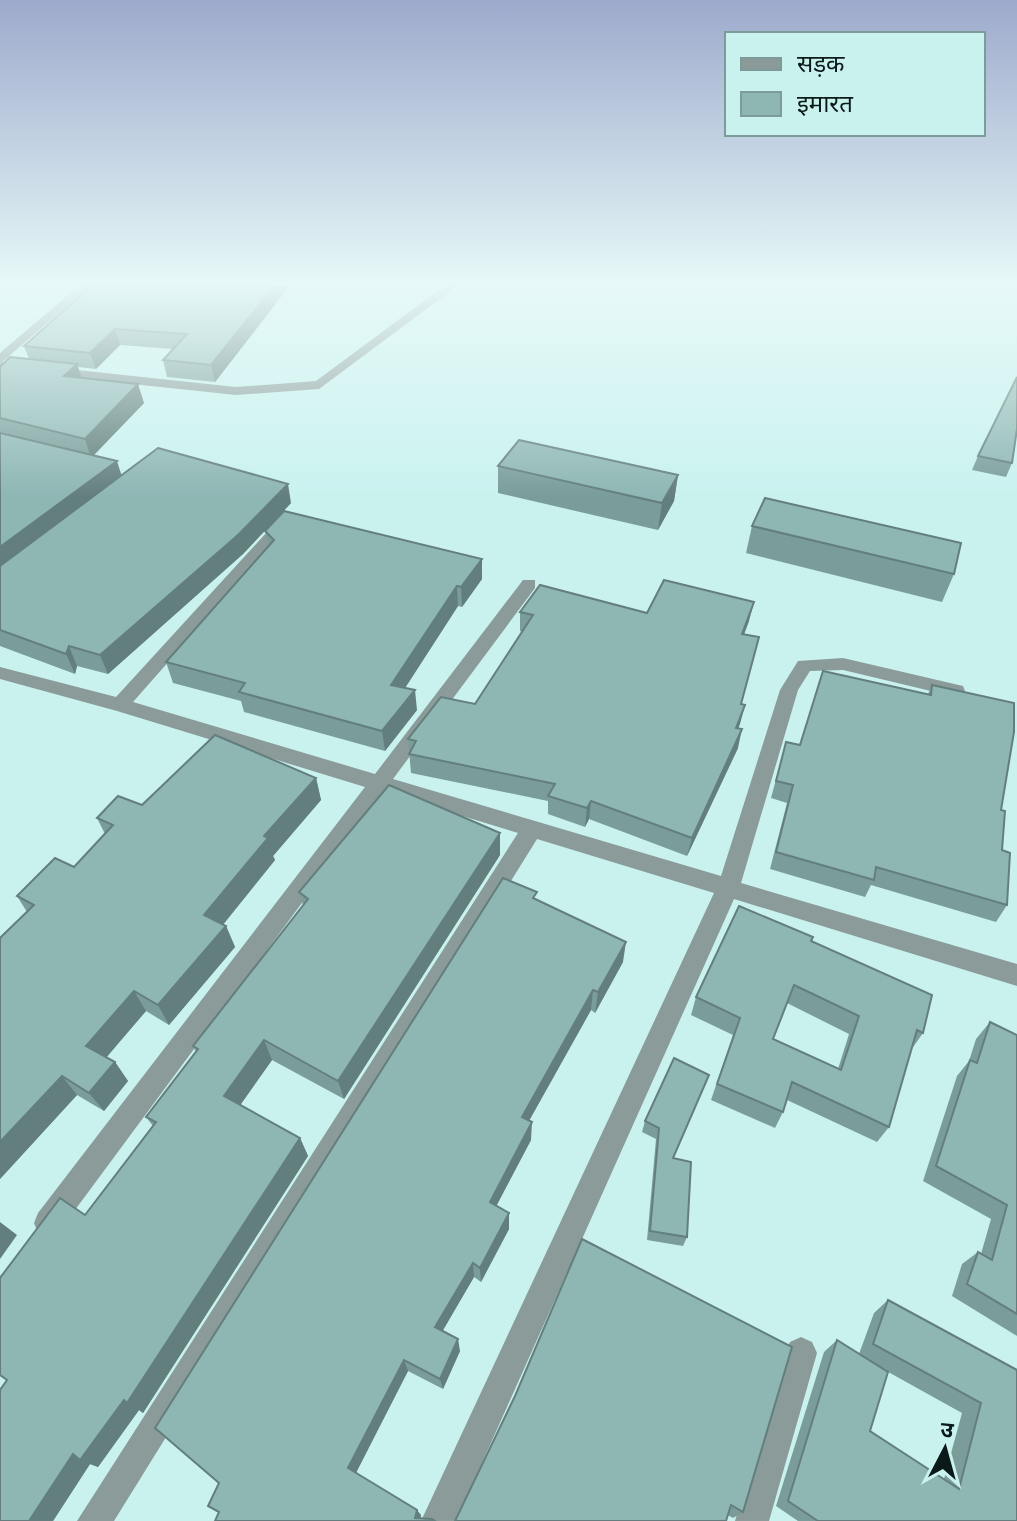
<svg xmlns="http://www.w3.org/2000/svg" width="1017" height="1521" viewBox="0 0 1017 1521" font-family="'PT Sans Narrow','Noto Sans Devanagari',sans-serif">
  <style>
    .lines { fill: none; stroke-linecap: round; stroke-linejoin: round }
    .minor { fill: #8a9b9a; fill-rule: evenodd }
    .wall { fill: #7a9d9a; fill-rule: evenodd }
    .shaded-wall { fill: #637f7d }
    .building { fill: #8eb6b3; stroke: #637f7d; stroke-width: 2; fill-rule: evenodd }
  </style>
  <rect width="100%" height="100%" fill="#c9f2ef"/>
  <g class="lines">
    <!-- minor -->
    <g class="minor">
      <polygon points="81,284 93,284 2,362 236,387 316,381 447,284 460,284 319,389 236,395 0,370 0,353"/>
      <polygon points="284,517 292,522 289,525 133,702 375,774 523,580 535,580 535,588 393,779 721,876 780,690 798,661 843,658 963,686 965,691 963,696 956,697 843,670 810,671 798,690 741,883 1017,964 1017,986 734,899 456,1521 421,1521 714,893 537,839 114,1521 77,1521 518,833 384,792 58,1233 48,1237 38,1233 34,1223 38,1213 365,787 117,711 0,679 0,667 116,697 279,519"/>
      <polygon points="801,1337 812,1342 817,1353 769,1521 735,1521 785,1353 790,1342"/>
    </g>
  </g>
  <!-- wall -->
  <g class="wall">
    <polygon points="291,284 215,382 167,377 163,360 173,349 120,345 96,369 78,367 82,378 144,403 94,455 122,475 291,503 243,554 108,674 77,666 75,674 0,646 0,367 29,359 24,346"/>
    <polygon points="978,456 1012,463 1006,477 972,470"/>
    <polygon points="498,466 678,475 674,501 658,530 498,493"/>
    <polygon points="752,526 954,574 942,602 746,553"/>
    <polygon points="265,531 482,559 482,579 462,607 458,606 405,688 417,710 385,751 244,712 241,701 173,683 166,662 269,546"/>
    <polygon points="520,612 647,613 749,621 744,634 741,704 745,705 738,728 738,748 687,856 589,819 585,827 548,814 548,801 411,773 408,739 475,704 522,632 520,631"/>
    <polygon points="932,685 1001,810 1002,850 1007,905 996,922 871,885 865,897 770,869 787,803 771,798 786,742 800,745 928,694"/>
    <polygon points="316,778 321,800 273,856 275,860 223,924 226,926 235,947 169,1025 146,1011 106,1057 115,1062 128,1081 104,1111 77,1095 0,1179 27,912 17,896 74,867 105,834 97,818 142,805"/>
    <polygon points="500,855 344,1099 272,1060 240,1105 300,1138 308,1156 143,1413 139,1410 98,1467 90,1464 53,1521 0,1521 7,1380 85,1215 153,1126 146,1117 196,1052 193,1046 303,905 299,892"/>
    <polygon points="536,899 623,962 595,1013 591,1010 529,1121 531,1140 496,1206 509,1213 509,1229 481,1282 474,1277 442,1331 460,1351 443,1389 408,1371 356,1472 421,1515 420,1519 215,1521"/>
    <path d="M811 941 923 1033 911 1050 889 1127 877 1142 787 1100 783 1112 775 1128 711 1100 733 1035 691 1015 696 997ZM787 1003 849 1034 838 1069 773 1039Z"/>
    <polygon points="990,1022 1017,1035 1017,1336 952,1296 962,1264 978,1252 981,1254 991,1219 923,1181 957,1076 969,1061 976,1039"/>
    <polygon points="709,1075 673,1159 687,1237 683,1246 647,1240 656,1139 642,1132 645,1121"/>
    <polygon points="582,1239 743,1512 733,1518 515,1396"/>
    <path d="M888 1300 1017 1370V1521H798L776 1506 824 1352 837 1340 859 1354 874 1313ZM881 1368 962 1413 944 1479 870 1431Z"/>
  </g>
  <!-- shaded-wall -->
  <g class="shaded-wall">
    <polygon points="276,284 291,284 215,382 211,365"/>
    <polygon points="115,329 120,345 96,369 90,353"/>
    <polygon points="77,364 83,382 64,376"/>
    <polygon points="138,384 144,403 91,458 85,439"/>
    <polygon points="117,461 123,480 0,573 0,547"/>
    <polygon points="678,475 674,501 658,530 662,503"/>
    <polygon points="288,484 291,503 243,554 108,674 100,655"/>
    <polygon points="482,559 482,579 462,607 461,587"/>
    <polygon points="457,586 458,606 394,705 391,685"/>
    <polygon points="754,602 749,621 737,653 742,634"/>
    <polygon points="69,646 77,666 75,674 66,654"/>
    <polygon points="415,690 417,710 385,751 382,731"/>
    <polygon points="745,705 740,724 731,747 736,728"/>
    <polygon points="742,729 738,748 687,856 692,838"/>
    <polygon points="316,778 321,800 273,856 275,860 214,936 204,915 264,836"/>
    <polygon points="591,801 589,819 585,827 587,808"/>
    <polygon points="500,833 500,855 344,1099 338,1081"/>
    <polygon points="226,926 235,947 169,1025 158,1005"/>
    <polygon points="626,942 623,962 595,1013 598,992"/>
    <polygon points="593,990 591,1010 521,1135 522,1117"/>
    <polygon points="134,991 146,1011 100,1065 86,1046"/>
    <polygon points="264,1040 272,1060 234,1114 224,1096"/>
    <polygon points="115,1062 128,1081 104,1111 89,1093"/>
    <polygon points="62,1076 77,1095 0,1179 0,1142"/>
    <polygon points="532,1122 531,1140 490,1218 490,1202"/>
    <polygon points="300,1138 308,1156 143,1413 139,1410 98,1467 90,1464 53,1521 29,1521 73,1454"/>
    <polygon points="509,1213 509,1229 481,1282 480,1268"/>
    <polygon points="0,1222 17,1235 0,1259"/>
    <polygon points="473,1263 474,1277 438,1339 435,1327"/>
    <polygon points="458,1339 460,1351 443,1389 440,1379"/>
    <polygon points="404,1360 408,1371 355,1475 348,1468"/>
    <polygon points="417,1510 421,1515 420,1521 415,1518"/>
  </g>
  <!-- building -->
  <g class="building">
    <polygon points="94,284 252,285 276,284 211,365 163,360 187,334 115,329 90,353 24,346"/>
    <polygon points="10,357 77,364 64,376 138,384 85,439 0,418 0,367"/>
    <polygon points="1017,377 1017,429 1012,463 978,456"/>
    <polygon points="0,433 117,461 0,547"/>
    <polygon points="519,440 678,475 662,503 498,466"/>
    <polygon points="158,448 288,484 238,535 100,655 69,646 66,654 0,630 0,566"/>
    <polygon points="765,498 961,543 954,574 752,526"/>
    <polygon points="284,511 482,559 461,587 457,586 391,685 415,690 382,731 239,692 245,683 166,662 274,540 265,531"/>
    <polygon points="664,580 754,602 742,634 759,637 741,704 745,705 736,728 742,729 692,838 591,801 587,808 548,796 555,784 409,754 416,741 408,739 441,697 475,704 533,615 520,612 540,585 647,613"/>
    <polygon points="823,671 931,695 932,685 1014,703 1014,732 1001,810 1005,811 1002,850 1010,853 1007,905 876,867 874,880 776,852 793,785 776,781 784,750 786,742 800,745"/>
    <polygon points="215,735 316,778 264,836 268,838 204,915 226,926 158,1005 134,991 86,1046 115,1062 89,1093 62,1076 0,1142 0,938 34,905 17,896 55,858 74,867 113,825 97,818 118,796 142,805"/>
    <polygon points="389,785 500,833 338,1081 264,1040 224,1096 300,1138 127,1403 124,1400 80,1460 73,1454 29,1521 0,1521 0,1390 7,1380 0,1375 0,1278 60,1198 85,1215 156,1122 146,1117 198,1049 193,1046 308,899 299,892"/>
    <polygon points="503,878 537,892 533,898 626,942 598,992 593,990 522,1117 532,1122 490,1202 509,1213 480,1268 473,1263 435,1327 458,1339 440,1379 404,1360 348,1468 417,1510 415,1518 432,1519 435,1521 215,1521 219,1512 208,1506 219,1483 155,1428"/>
    <path d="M739 906 813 937 811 941 932 995 923 1033 917 1030 889 1127 792 1082 783 1112 717 1084 740 1018 696 997ZM794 985 859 1016 841 1070 773 1039Z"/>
    <polygon points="990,1022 1017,1035 1017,1314 967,1284 978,1252 992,1260 1007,1205 936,1166 970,1060 977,1063"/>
    <polygon points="674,1058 709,1075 673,1158 691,1162 687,1237 650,1231 659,1128 645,1121"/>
    <polygon points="582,1239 792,1347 743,1512 731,1505 726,1521 455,1521 515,1396"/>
    <polygon points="888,1300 1017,1370 1017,1521 818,1521 788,1501 837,1340 888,1372 870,1431 959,1489 981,1403 873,1344"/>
  </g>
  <!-- sky -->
  <linearGradient id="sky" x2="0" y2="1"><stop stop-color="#9daacc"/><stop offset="0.57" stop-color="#e7f9f8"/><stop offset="1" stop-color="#e7f9f8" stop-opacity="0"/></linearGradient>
  <rect width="1017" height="497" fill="url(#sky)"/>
  <!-- legend -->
  <rect x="725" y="32" width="260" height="104" fill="#c9f2ef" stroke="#7d9c99" stroke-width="2"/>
  <rect x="741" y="58" width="40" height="12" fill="#8a9b9a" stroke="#7d9c99" stroke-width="2"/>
  <text x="797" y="72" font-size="24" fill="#0b1a19">सड़क</text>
  <rect x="741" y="92" width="40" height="24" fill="#8eb6b3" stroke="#7d9c99" stroke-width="2"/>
  <text x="797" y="112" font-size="24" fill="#0b1a19">इमारत</text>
  <!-- north arrow -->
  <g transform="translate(945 1449) rotate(6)" stroke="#c9f2ef" stroke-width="6" paint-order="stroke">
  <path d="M0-6L14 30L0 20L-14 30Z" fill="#0b1a19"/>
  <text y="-12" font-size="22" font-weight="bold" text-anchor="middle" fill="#0b1a19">उ</text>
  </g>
</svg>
